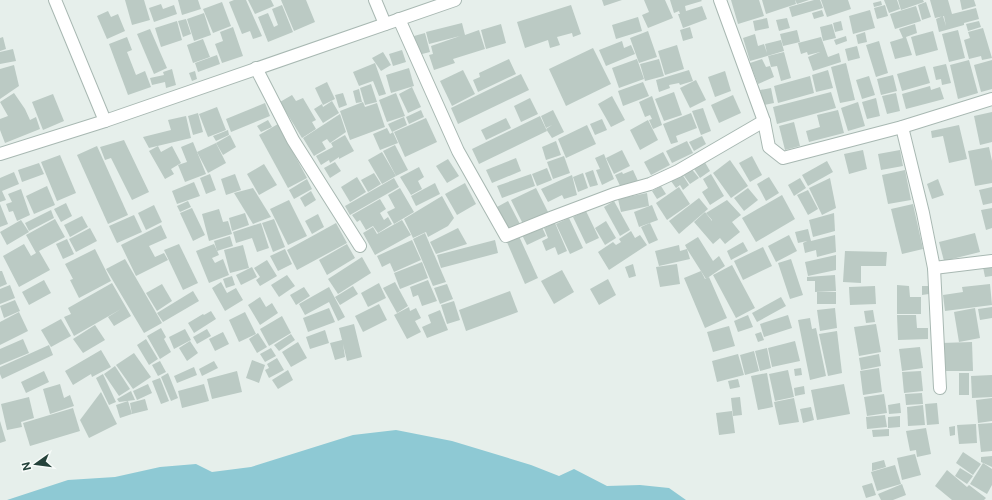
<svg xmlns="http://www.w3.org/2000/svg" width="992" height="500" viewBox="0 0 992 500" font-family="'Public Sans',sans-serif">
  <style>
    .water { fill: #8ec9d4 }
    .building { fill: #bbcac4 }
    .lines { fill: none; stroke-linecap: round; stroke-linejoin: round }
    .street-casing { stroke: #a8b8b2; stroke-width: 14 }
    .street { stroke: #fff; stroke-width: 12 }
  </style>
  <rect width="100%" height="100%" fill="#e6efeb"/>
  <!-- water -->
  <polygon class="water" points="396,430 452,441 531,465 559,476 574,469 607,486 640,485 669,488 686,500 7,500 68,480 115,477 160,467 196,464 212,472 251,467 353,435"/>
  <!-- building -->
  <g class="building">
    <polygon points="125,0 144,0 150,20 132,25"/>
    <polygon points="178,0 198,0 201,9 182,15"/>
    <polygon points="234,0 246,0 262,36 253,39 250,31 242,34 229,2"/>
    <polygon points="248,0 271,0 274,6 255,14"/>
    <polygon points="281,0 306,0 315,22 294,31"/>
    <polygon points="602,0 622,0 604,6"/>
    <polygon points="644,0 665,0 673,18 648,28 642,15 649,12"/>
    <polygon points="670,0 701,0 702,1 685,6 686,11 702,6 707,19 683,28 678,14 680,14 679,11 674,13"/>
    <polygon points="731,0 759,0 764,16 738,24"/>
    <polygon points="762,0 795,0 796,4 766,14"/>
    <polygon points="795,0 809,0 797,4"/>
    <polygon points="814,0 820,0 823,8 792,17 789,7"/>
    <polygon points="821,0 848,0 851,9 827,17"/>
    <polygon points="884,0 897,0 900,9 889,13"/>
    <polygon points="898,0 923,0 924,2 901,10"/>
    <polygon points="930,0 948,0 952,14 976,8 979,19 964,23 964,25 939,32 936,19 943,16 946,26 944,16 935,18"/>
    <polygon points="960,0 974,0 976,6 962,10"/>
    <polygon points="881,1 882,5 874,7 873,3"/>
    <polygon points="222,2 231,26 213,33 203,9"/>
    <polygon points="926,2 931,17 922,20 918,5"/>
    <polygon points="161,4 163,9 174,5 177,14 154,22 149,8"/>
    <polygon points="282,5 293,32 268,42 258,17 268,13 274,27 278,25 272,9"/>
    <polygon points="571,5 581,34 573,37 572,33 557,37 560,45 550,48 548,40 525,48 517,22"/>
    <polygon points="885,5 888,16 877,19 874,8"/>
    <polygon points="916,6 921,21 895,29 890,14"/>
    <polygon points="822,10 824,16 814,19 812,13"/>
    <polygon points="870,10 875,28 853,34 849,16"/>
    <polygon points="108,11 111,17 118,14 125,31 107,39 97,16"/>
    <polygon points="204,13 211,35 194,41 187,19"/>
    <polygon points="638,17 642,31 616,39 612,25"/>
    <polygon points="767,18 769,28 755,31 753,21"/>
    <polygon points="787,18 790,28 779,31 776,20"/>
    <polygon points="186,19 191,34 183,37 178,21"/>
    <polygon points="177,21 182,40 161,47 155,28"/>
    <polygon points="841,21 843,30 835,32 833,23"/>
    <polygon points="979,21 981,27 968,31 966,24"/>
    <polygon points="462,23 465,35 479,30 485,49 453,59 455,63 434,70 429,55 433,54 431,46 460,36 429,44 426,32"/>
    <polygon points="501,24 506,43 486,49 481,30"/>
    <polygon points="832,24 836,38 823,41 820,27"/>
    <polygon points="915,24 917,33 906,37 912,55 895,59 890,42 903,38 899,29"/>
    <polygon points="233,27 243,56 222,63 215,44 223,41 220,32"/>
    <polygon points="690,27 693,38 683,41 680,30"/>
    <polygon points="983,28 992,58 982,60 981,56 969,59 964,40 970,38 968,32"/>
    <polygon points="150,29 167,68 154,74 137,34"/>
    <polygon points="797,30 800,42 783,46 780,34"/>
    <polygon points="958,30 965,58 949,62 942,34"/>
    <polygon points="648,31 657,57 639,63 630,38"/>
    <polygon points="933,31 938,50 916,56 911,37"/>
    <polygon points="865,32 867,42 858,44 856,35"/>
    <polygon points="425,33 430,52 418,55 414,36"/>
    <polygon points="755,34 758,46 764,44 767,53 765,44 781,40 784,51 750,61 743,38"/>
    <polygon points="846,36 847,41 836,45 834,40"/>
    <polygon points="3,37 6,49 0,51 0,38"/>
    <polygon points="127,37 132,50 127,52 136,75 145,71 151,87 128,95 109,44"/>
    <polygon points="821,37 828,57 839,53 841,62 813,71 808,57 820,52 808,55 807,52 801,54 798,43"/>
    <polygon points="203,39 210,57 193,63 187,45"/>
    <polygon points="622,41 624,48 631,45 635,54 606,66 599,50"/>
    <polygon points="879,41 888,73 876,77 866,45"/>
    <polygon points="677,45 684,69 665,75 658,51"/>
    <polygon points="857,46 860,58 848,61 845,49"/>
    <polygon points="593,48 611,84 566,106 549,69"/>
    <polygon points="13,49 16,61 0,64 0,52"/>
    <polygon points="402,50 406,62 393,66 389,54"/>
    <polygon points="383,52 391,65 381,71 372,58"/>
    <polygon points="784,52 791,78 781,81 777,66 771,67 768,56"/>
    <polygon points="217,55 220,64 198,72 195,63"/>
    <polygon points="509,59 516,74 478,92 473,80 480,77 479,73"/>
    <polygon points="637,59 644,79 619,88 612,68"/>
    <polygon points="659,59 664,76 645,81 640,64"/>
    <polygon points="762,59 766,67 770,66 774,77 758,84 750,63"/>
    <polygon points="969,60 978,93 958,99 950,65"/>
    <polygon points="992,60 992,89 981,92 974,65"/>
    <polygon points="375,63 386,94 379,96 373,81 359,86 353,72"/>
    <polygon points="846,63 855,100 840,103 831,67"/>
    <polygon points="946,64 951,83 942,85 941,79 936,80 933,67"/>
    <polygon points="14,65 19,86 0,99 0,69"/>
    <polygon points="925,66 930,83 902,91 897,74"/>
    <polygon points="409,68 414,86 391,93 386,75"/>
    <polygon points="172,69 176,85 166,88 165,82 152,85 150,78 164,75 163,72"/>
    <polygon points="463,70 475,94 452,106 440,81"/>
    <polygon points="689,70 693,81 680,85 679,83 669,85 670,88 659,92 656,80"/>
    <polygon points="828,70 833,88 816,92 812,75"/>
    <polygon points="195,71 197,79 192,81 189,73"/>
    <polygon points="725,71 731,91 715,97 708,77"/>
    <polygon points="521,74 529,90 458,124 451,108"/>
    <polygon points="893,75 897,91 881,95 877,79"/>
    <polygon points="810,76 814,93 778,103 774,86"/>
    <polygon points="869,76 875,95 862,99 856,80"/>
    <polygon points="696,80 706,100 690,108 680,88"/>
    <polygon points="327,82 335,99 323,105 315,88"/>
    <polygon points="643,82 649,96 623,106 618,91"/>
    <polygon points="371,84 377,102 365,105 360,88"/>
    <polygon points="930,86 931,90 940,87 944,99 906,109 902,94"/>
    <polygon points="412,87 421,107 408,113 399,94"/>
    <polygon points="771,88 774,103 764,105 760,90"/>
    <polygon points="359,89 362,102 356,103 353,91"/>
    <polygon points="674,92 682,115 664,121 655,99"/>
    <polygon points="831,92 836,108 777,124 773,107"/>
    <polygon points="14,93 25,109 30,120 36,117 40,129 5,143 0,130 0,119 8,116 0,102"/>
    <polygon points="343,93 347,105 339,108 335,95"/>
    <polygon points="396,93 405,116 387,122 379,100"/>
    <polygon points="896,93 900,111 887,114 882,96"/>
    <polygon points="53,94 64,121 43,130 32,102"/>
    <polygon points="292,95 296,101 303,98 316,120 312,122 316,129 302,138 280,102"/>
    <polygon points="733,95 741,113 719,123 711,105"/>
    <polygon points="612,96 625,120 611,127 598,104"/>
    <polygon points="652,96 662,125 653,129 649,120 652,119 650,115 645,117 639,102"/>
    <polygon points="530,98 538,114 521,122 514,106"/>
    <polygon points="876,98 880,116 867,119 862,102"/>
    <polygon points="332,101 339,113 323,123 314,109 322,104 323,107"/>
    <polygon points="363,102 365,107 377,103 385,127 350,140 340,111"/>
    <polygon points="858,102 865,126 848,131 841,108"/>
    <polygon points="265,103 270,116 231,132 226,119"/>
    <polygon points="217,107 226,130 208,137 199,114"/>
    <polygon points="703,108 711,131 701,135 692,111"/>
    <polygon points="421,110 424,117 409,124 406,117"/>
    <polygon points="553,110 564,132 552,138 546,129 552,125 546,128 541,116"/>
    <polygon points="838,110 844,133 809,142 806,131 820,127 817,115"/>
    <polygon points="992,112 992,142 980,145 974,116"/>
    <polygon points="198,113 203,132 193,135 188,116"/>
    <polygon points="691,113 697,128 676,136 678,142 671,144 663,124"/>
    <polygon points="340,114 346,132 330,143 327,139 322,142 326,149 314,156 303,138"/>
    <polygon points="186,116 191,138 149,148 143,137 171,130 168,120"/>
    <polygon points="540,116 547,131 479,164 472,149"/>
    <polygon points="404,117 407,125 392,132 388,124"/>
    <polygon points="426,118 437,142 405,157 394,132"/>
    <polygon points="506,118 511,128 486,140 481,130"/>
    <polygon points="602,119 607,130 595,135 590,124"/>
    <polygon points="268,120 272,127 261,132 257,126"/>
    <polygon points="648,120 658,140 640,150 630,130"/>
    <polygon points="794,122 800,146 785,150 779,126"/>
    <polygon points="278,124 307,178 288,188 259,135"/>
    <polygon points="587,125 596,144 566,158 558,139"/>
    <polygon points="959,125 967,159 949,163 943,136 932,138 931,131"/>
    <polygon points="387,128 390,134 393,132 398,143 380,150 373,134"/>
    <polygon points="228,130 229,135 216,141 213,136"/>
    <polygon points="230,135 236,147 223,155 216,143"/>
    <polygon points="345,135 354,151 339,159 339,157 330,163 329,160 321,165 316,156 333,147 331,143"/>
    <polygon points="702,136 706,144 694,151 689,142"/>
    <polygon points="124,140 149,192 132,200 111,158 105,160 100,147"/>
    <polygon points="556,141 561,155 546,160 542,147"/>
    <polygon points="687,141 693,153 672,163 666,151"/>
    <polygon points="193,142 206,174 185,182 178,165 187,162 181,147"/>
    <polygon points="216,143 226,163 208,173 197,152"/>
    <polygon points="395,145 408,170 396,176 383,151"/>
    <polygon points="97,146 128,215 108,224 77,155"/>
    <polygon points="158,146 161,152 172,146 181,163 171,169 174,174 165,179 149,151"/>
    <polygon points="989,147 992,161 992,183 975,186 968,151"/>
    <polygon points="622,150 630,166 614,174 606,158"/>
    <polygon points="863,150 867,169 849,174 844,154"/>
    <polygon points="900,150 903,166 881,170 878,154"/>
    <polygon points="382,152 396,176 382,184 368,160"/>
    <polygon points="663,152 670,165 651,175 644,162"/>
    <polygon points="604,154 614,179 602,185 596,170 600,169 595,158"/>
    <polygon points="60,155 76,193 57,201 41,162"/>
    <polygon points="564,156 570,173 553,179 547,162"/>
    <polygon points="752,156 762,175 750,182 739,163"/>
    <polygon points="516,158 521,171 492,183 486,170"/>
    <polygon points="448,159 459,176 447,183 436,166"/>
    <polygon points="703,159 710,171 700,178 692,166"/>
    <polygon points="730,160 748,186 731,198 713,173"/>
    <polygon points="827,161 833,172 808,186 802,175"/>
    <polygon points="335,162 341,171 330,178 324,168"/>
    <polygon points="39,163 44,174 22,182 18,170"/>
    <polygon points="264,164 277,185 259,195 247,174"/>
    <polygon points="419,167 424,177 418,181 422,189 411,195 400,177"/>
    <polygon points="690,167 699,178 690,184 682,173"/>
    <polygon points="547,168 552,180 537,186 532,174"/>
    <polygon points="593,170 598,185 590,187 585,173"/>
    <polygon points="633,170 638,181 621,188 615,175 622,172 623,174"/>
    <polygon points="905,170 911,200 888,204 882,175"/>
    <polygon points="14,172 19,184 2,191 6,200 0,202 0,178"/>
    <polygon points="374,173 381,184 368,192 361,180"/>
    <polygon points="583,173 588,188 578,192 573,177"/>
    <polygon points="210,174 216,190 206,194 200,178"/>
    <polygon points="235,174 241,190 226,195 221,179"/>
    <polygon points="531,174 535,186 502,198 497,186"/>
    <polygon points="682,174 689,185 683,190 680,185 676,188 671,181"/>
    <polygon points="711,174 724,196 710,205 702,192 708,188 703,179"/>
    <polygon points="572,175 577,195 564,199 562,195 548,202 541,189"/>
    <polygon points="357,177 366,192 350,202 341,187"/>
    <polygon points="769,177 779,193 766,201 757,184"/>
    <polygon points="394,178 399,187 350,215 345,206"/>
    <polygon points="800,178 806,188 794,196 788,185"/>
    <polygon points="830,178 836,208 822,215 809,188"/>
    <polygon points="307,179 312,189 294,199 289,190"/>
    <polygon points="938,179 944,195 932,199 927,184"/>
    <polygon points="194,182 200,196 177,204 172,191"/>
    <polygon points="435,183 440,194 416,206 411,196"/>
    <polygon points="465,183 476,204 457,215 445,194"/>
    <polygon points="47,186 55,205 34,214 26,196"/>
    <polygon points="661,186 666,194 657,199 652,191"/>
    <polygon points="679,187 690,204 667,220 656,203"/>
    <polygon points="992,187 992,203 983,205 979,190"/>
    <polygon points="253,188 271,217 253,224 234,193"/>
    <polygon points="400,188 414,212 394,224 387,212 395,208 388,195"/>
    <polygon points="536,188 548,212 523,224 511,200"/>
    <polygon points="748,188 758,200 744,211 734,198"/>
    <polygon points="21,189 30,215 17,221 13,211 9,212 6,204 12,202 8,194"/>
    <polygon points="808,190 818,209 808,215 797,195"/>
    <polygon points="311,191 316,200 305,207 300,198"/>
    <polygon points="647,193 649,206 621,212 618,199"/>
    <polygon points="782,195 795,219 756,242 742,218"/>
    <polygon points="442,196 454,218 448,226 428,237 426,232 413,238 404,219"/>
    <polygon points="699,198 708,209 679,234 669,221"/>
    <polygon points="380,199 386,209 380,213 384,220 388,217 392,224 378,233 373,226 366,230 360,220 357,222 352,215"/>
    <polygon points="289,200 307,236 288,245 270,209"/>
    <polygon points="727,200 741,215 732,222 740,232 725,244 720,238 713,244 694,222 705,212 712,221 712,220 706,213"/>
    <polygon points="188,201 191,207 180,212 177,206"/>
    <polygon points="508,201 521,226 509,232 497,207"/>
    <polygon points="614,201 630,230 620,236 604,207"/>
    <polygon points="66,203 72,216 61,222 54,209"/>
    <polygon points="0,204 8,224 0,227"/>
    <polygon points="913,204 923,249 902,254 891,209"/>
    <polygon points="154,205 162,222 146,230 138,213"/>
    <polygon points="652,205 658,220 639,227 634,212"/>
    <polygon points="192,208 205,235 193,241 180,213"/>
    <polygon points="992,208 992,228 986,230 981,210"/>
    <polygon points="219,209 223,222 228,221 232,234 209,241 202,214"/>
    <polygon points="51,210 54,218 29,231 25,223"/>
    <polygon points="586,211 599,238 586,244 573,217"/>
    <polygon points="245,213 249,225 232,231 229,218"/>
    <polygon points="834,213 835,231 813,237 809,220"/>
    <polygon points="318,214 324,227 312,234 305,221"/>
    <polygon points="134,215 142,232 117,243 109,226"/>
    <polygon points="82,216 88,227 70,237 64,225"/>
    <polygon points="569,218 583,248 570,254 556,224"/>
    <polygon points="55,219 65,237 39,251 50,270 19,287 3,256 24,244 31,256 36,253 26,235"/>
    <polygon points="274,219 285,247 273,252 262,223"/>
    <polygon points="21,220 29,232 7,245 0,232"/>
    <polygon points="402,220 411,235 375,255 363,233 373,227 377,234"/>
    <polygon points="606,221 616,238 605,245 595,228"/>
    <polygon points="261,223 269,248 257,252 252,238 236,243 233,232"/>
    <polygon points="336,223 347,243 297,270 287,250"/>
    <polygon points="555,223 567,251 558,255 555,247 546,251 542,241 548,238 544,228"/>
    <polygon points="650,223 658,240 649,244 641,227"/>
    <polygon points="161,225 167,238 149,246 155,257 164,253 168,260 136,276 121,245"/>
    <polygon points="541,225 546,236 527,245 521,233"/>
    <polygon points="90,228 97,241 76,252 69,239"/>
    <polygon points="458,228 467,244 436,254 430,242"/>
    <polygon points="808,229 811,241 835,235 836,252 817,257 816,250 805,253 803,243 807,241 798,243 795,232"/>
    <polygon points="631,231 635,238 640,235 647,245 609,270 598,252 613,242 616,245 621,242 619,239"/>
    <polygon points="425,233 446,282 433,286 413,239"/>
    <polygon points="975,233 980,252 944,261 939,242"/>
    <polygon points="518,234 538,278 525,284 506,240"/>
    <polygon points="789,235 797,251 776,262 768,246"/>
    <polygon points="230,236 233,246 217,251 214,241"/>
    <polygon points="698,237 713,261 719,256 725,266 706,279 687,249 690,259 659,266 655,251 679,245 680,251 687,249 685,245"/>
    <polygon points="67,239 74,254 63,259 56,244"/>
    <polygon points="412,240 421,260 394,272 390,263 382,267 377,256"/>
    <polygon points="495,240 498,253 441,268 437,255"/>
    <polygon points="743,242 748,251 731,260 727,251"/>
    <polygon points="179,244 198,283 183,290 164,250"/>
    <polygon points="214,244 219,255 212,258 215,263 223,259 229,275 209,283 196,251"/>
    <polygon points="347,244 355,258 327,275 319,260"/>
    <polygon points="243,245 249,268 230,273 224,250"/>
    <polygon points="763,247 772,266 743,280 734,261"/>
    <polygon points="95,249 111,281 79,298 70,280 73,279 65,264"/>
    <polygon points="285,249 292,264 278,271 270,256"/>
    <polygon points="845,251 887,252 886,266 861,266 861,283 843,282"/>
    <polygon points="836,255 836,270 808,276 805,262"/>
    <polygon points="362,257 371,273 338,294 328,279"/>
    <polygon points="125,259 162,323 144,333 106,269"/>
    <polygon points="791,259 803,295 790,299 778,263"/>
    <polygon points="267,260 277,276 260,286 256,280 260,277 254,268"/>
    <polygon points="422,262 428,278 400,289 394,273"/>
    <polygon points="633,264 636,276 629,278 625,267"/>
    <polygon points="677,264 680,284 660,287 656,267"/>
    <polygon points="732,265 755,308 736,318 713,275"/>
    <polygon points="992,265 992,276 985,277 983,267"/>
    <polygon points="252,267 257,277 241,285 236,275"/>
    <polygon points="562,270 574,292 554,304 541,281"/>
    <polygon points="0,271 2,271 7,284 0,287"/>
    <polygon points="701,271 705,279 709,277 727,318 705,328 684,278"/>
    <polygon points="287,275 295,286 279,297 271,285"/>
    <polygon points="835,275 836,291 815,292 815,281 807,281 807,277"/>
    <polygon points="232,276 235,285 226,288 223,279"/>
    <polygon points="608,279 616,295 599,305 590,289"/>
    <polygon points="44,280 51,293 29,305 22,292"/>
    <polygon points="428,280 437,301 422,306 418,295 413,297 410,287"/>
    <polygon points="221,282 227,293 236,288 243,300 225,311 212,288"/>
    <polygon points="395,282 408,306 397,313 383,288"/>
    <polygon points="112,283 131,316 114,326 108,317 121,309 74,336 64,317 71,314 68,308"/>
    <polygon points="379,283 386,298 368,307 361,293"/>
    <polygon points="162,284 172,301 157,311 146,293"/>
    <polygon points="447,284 453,299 440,304 434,288"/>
    <polygon points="990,284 992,305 945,311 943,295 963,292 962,287"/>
    <polygon points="10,285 15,298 0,304 0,289"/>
    <polygon points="897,285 909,286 910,297 921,297 921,314 897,314"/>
    <polygon points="353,286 358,294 340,305 335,297"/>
    <polygon points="875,286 876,304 850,305 849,287"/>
    <polygon points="922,286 929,286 929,294 922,295"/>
    <polygon points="304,287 310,296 296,305 290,295"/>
    <polygon points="329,287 345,317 338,321 329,302 305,315 299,304"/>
    <polygon points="193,291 199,301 163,322 157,313"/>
    <polygon points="510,291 518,312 466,331 459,310"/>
    <rect x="817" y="292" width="19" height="12"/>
    <polygon points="260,297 266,307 272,303 278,313 260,325 248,305"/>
    <polygon points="781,297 786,306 757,322 752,313"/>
    <polygon points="15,300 20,311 4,318 0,306"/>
    <polygon points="454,301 460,320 447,324 441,305"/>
    <polygon points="379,304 387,320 363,332 355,316"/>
    <polygon points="409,307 410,311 416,308 421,318 415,321 421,332 407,339 394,315"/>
    <polygon points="992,307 992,318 980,320 978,309"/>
    <polygon points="329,308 335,322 308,332 303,318"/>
    <polygon points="835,308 837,328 820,331 817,310"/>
    <polygon points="975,308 980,338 959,342 954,312"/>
    <polygon points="440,310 448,330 427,338 422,327 431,323 428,315"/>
    <polygon points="873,310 875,322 866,323 864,311"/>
    <polygon points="211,311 216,319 194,333 188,323 203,314 204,315"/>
    <polygon points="19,312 28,331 0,345 0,322"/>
    <polygon points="245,312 256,334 239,342 229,320"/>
    <polygon points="748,315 753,327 738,332 734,321"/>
    <polygon points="788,315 792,328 764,337 760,324"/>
    <polygon points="897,315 916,315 917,328 928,328 928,339 898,340"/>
    <polygon points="282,316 291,333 269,346 260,329"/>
    <polygon points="810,318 812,329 816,328 826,376 810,380 798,320"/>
    <polygon points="61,319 71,336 51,347 41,330"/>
    <polygon points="354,324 362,357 347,361 343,344 345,357 335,360 330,343 342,340 339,328"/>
    <polygon points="876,324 881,352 859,356 854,327"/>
    <polygon points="95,325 105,340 83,353 73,339"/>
    <polygon points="729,326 735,346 713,352 707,332"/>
    <polygon points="161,328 166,337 164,339 171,352 160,359 147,336"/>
    <polygon points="185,329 191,340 174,349 169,337"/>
    <polygon points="207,329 211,336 197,344 193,337"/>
    <polygon points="325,330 329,343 310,349 306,337"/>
    <polygon points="837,331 842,373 828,376 819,334"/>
    <polygon points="223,332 229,344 215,351 209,339"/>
    <polygon points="761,332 764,340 758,342 755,334"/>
    <polygon points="258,333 267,347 257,353 249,339"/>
    <polygon points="291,334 295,340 279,351 274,345"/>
    <polygon points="23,339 29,353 0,365 0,349"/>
    <polygon points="146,339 158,359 149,365 137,345"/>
    <polygon points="190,341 198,353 187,361 179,348"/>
    <polygon points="795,341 800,361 772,367 768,348"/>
    <polygon points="298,342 307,358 291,367 282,352"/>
    <polygon points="972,342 973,371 942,371 941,343"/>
    <polygon points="49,345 53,355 2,379 0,374 0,367"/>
    <polygon points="920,347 923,368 902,371 899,349"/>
    <polygon points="271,348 276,356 265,362 260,354"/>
    <polygon points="767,348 771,368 760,371 755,351"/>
    <polygon points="101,350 111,367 92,377 91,374 73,385 65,371"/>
    <polygon points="754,351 759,371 745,375 740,355"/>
    <polygon points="134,353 151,377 133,389 116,365"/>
    <polygon points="738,354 744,375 717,382 712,361"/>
    <polygon points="879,354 881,366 861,370 859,358"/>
    <polygon points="277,358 284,370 269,378 265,370 269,368 267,364"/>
    <polygon points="252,360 265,365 259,383 246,378"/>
    <polygon points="160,361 166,372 158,376 152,365"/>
    <polygon points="214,361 218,368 202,376 199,369"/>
    <polygon points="115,366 130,389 119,396 104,374"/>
    <polygon points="194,367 197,375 177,383 174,376"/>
    <polygon points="801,368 802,375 795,376 794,369"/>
    <polygon points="879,368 882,392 863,395 860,371"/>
    <polygon points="288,370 293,380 278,389 272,380"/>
    <polygon points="788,370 794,397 775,401 769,374"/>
    <polygon points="44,371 49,382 26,393 21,382"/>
    <polygon points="237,371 242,392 212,399 207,379"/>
    <polygon points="921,371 923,391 904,393 902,372"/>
    <polygon points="168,373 178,398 171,401 161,377"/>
    <polygon points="767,373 773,407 758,410 751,376"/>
    <rect x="959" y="373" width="10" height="22"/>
    <polygon points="103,374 116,402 109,405 96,378"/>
    <polygon points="992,375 992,397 972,398 971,376"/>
    <polygon points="160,378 169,401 161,404 152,381"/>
    <polygon points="738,379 740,387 730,389 728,381"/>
    <polygon points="60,384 64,398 70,395 74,406 50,414 43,389"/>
    <polygon points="148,384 152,393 137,400 133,391"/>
    <polygon points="204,384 209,401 182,408 178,391"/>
    <polygon points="844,384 850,414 817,420 811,390"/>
    <polygon points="804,386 805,394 795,396 794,388"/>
    <polygon points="131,391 135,400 119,402 117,399"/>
    <polygon points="101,392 117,424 89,438 80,420"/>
    <polygon points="922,393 923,404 906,405 905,394"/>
    <polygon points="884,394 887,413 867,416 864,397"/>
    <polygon points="29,397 34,418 21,422 22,427 7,430 1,404"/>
    <polygon points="740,397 742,415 733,416 731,398"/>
    <polygon points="794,398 799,422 779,425 774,402"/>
    <polygon points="992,398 992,421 978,423 976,400"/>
    <polygon points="145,399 148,410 132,414 130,403"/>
    <polygon points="128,401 132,414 120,418 116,405"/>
    <polygon points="900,403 901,413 889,414 888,405"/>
    <polygon points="937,403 939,424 927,425 925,404"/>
    <polygon points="923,405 925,425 908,426 907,407"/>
    <polygon points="811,407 814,420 803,423 800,409"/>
    <polygon points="73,408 80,431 30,446 23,423"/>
    <polygon points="732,411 735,433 719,435 716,413"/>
    <polygon points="885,415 887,427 867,429 866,417"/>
    <polygon points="900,416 900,427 888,428 888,417"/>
    <polygon points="0,421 6,441 0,443"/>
    <polygon points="992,423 992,451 981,452 978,424"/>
    <polygon points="976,424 977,443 959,444 957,425"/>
    <polygon points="955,426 955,435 950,436 949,427"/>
    <polygon points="926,428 931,454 917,457 916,450 910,451 906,431"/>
    <polygon points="889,429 889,436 873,437 872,430"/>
    <polygon points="963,452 981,464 973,475 956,463"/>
    <polygon points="915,454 921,475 902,480 897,458"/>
    <polygon points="992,456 992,467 981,462 981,457"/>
    <polygon points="884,460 886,467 872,471 872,463"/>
    <polygon points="983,463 992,469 992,485 987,494 970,484"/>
    <polygon points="895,465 901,484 877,491 871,472"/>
    <polygon points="960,468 973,476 967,484 955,476"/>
    <polygon points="947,470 967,487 969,485 986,498 984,500 952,500 935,486"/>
    <polygon points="872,483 876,495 866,498 862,486"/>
    <polygon points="902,484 906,495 893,500 881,500 878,494"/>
  </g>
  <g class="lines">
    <defs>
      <g id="street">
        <polyline points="55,0 105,121"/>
        <polyline points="375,0 385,24"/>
        <polyline points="720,0 764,121 769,147 783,158 902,127 992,99"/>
        <polyline points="399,19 458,151 506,236 553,217 614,194 650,184 678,171 764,121"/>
        <polyline points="256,68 293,140 360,246"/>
        <polyline points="902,127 923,213 934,268 940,388"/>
        <polyline points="0,154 105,121 455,0"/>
        <polyline points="934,268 992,261"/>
      </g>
    </defs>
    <!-- street casing -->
    <use href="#street" class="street-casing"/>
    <!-- street -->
    <use href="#street" class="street"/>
  </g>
  <!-- north arrow -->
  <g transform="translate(36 464) rotate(256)" stroke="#f7fbf9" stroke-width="3" paint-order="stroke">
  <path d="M0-3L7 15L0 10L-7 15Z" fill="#24423a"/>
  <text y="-6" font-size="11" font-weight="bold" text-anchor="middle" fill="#24423a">N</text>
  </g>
</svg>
